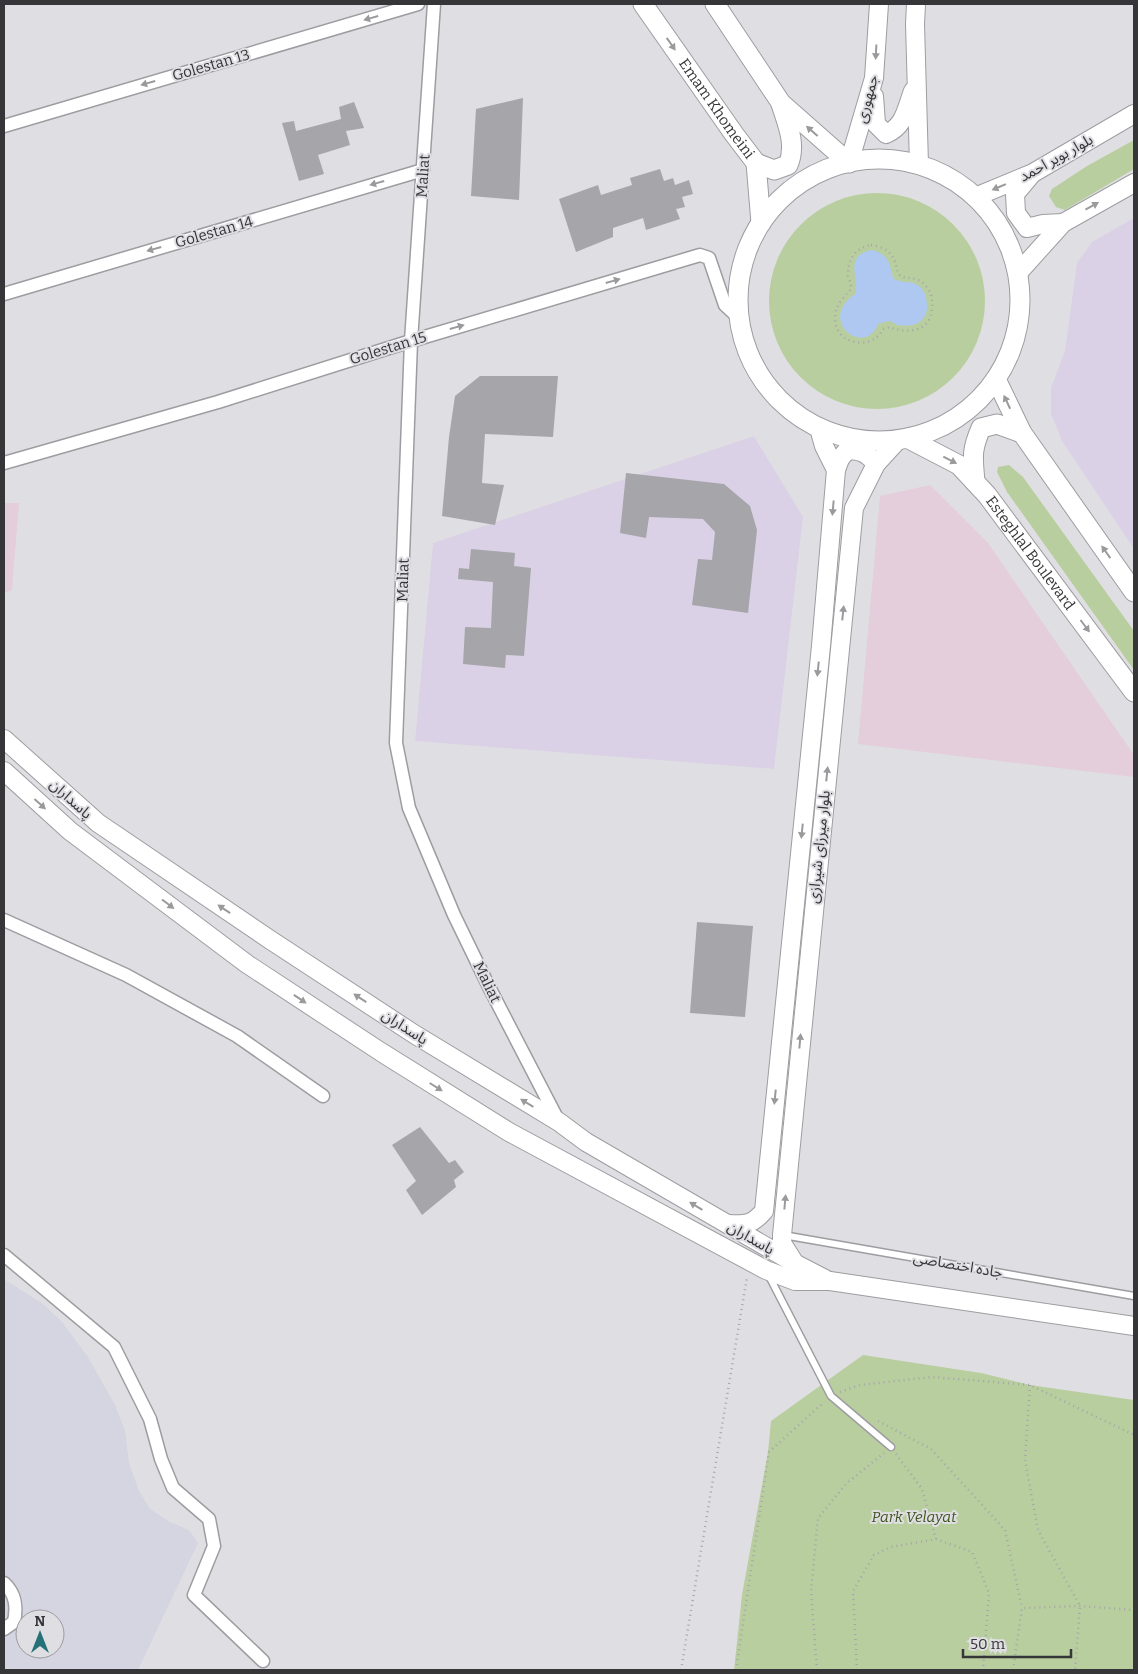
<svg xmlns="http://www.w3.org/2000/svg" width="1138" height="1674" viewBox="0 0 1138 1674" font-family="Bitter,'Noto Sans Arabic',serif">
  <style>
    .commercial { fill: #dad1e6 }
    .built { fill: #d5d5e1; fill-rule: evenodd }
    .medical { fill: #e4cedb }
    .green { fill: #b9ce9f }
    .water { fill: #aec8f2 }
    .building { fill: #a6a5a9 }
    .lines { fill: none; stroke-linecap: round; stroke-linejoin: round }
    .service-casing { stroke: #9d9da1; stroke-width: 9 }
    .minor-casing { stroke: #9d9da1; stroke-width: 15 }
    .secondary-casing { stroke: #9d9da1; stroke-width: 20 }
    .primary-casing { stroke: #9d9da1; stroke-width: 21 }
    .path { stroke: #a5a5a9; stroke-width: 2.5; stroke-dasharray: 1 4; stroke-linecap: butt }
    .service { stroke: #fff; stroke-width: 6 }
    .minor { stroke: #fff; stroke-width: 12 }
    .secondary { stroke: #fff; stroke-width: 18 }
    .primary { stroke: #fff; stroke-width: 19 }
    .oneway { fill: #9a9a9c }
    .labels { text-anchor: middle; stroke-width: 4; stroke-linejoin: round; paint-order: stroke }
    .street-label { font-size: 15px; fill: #363638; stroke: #dfdfe3 }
    .park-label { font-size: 15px; font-style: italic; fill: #3f541e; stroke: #dfdfe3 }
  </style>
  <rect width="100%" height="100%" fill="#dfdfe3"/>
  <!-- commercial -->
  <g class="commercial">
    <polygon points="1134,218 1134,549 1062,441 1051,414 1051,388 1065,351 1077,263 1092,242"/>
    <polygon points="754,436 803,517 774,769 415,741 433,543"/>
  </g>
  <!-- built -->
  <path class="built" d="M4 1279 43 1304 62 1322 88 1357 115 1405 125 1431 129 1463 139 1491 150 1509 170 1522 189 1530 198 1543 138 1670H4ZM25 1619H55V1649H25Z"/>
  <!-- medical -->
  <g class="medical">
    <polygon points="930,485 988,543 1134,755 1134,777 858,744 880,496"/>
    <polygon points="4,503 19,503 12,590 4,593"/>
  </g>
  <!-- green -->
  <g class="green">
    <polygon points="1134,140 1134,169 1065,210 1056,207 1049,196 1052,189 1087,166"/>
    <circle cx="877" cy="301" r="108"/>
    <polygon points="1009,465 1023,477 1134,631 1134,670 1007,492 997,472 998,467"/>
    <polygon points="863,1355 981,1373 1030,1385 1134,1400 1134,1670 734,1670 742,1595 768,1452 771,1421"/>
  </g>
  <!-- water -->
  <path class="water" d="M871 250C887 253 890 262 893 278 904 285 910 279 919 286 926 292 927 299 927 308 926 323 912 328 897 325 895 324 893 322 890 321 887 321 882 323 878 324 865 358 816 321 855 294 859 277 844 256 871 250Z"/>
  <!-- building -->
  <g class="building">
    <polygon points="523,98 519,200 471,196 476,109"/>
    <polygon points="354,102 364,128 346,131 350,145 318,155 324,174 299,181 282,123 294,121 296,131 341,119 339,107"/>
    <polygon points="660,169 664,181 673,178 675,185 689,180 693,194 682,197 685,207 676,209 680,219 646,230 643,218 613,228 613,237 576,252 559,199 598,185 601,195 632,185 630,178"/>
    <polygon points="480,376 558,376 553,437 485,434 482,483 504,485 495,525 442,516 449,437 455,396"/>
    <polygon points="626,473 724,484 750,506 757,530 748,613 692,605 698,559 712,560 715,532 703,519 649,517 646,538 620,533"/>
    <polygon points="471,549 515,553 514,566 531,568 524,656 506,655 505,668 463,664 465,627 491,628 493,582 458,579 459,568 469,569"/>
    <polygon points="697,922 753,926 745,1017 690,1013"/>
    <polygon points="420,1127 449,1163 455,1160 464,1172 454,1180 456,1187 422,1215 406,1190 416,1181 392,1145"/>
  </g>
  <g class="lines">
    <defs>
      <g id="service">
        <polyline points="783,1235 1134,1296"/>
        <polyline points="768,1274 831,1396 891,1447"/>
      </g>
      <g id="minor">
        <polyline points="434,4 411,341 396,743 409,808 454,915 489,987 559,1122"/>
        <polyline points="4,126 418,4"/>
        <polyline points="4,294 423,170"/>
        <polyline points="4,463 218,402 411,341 700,255 709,258 725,305 738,317"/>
        <polyline points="4,920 126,975 237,1036 323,1096"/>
        <polyline points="4,1255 114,1347 150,1419 161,1459 173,1488 209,1519 214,1546 194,1595 263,1661"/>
        <path d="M4 1583C16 1594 17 1607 14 1622L4 1629"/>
      </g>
      <g id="secondary">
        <polyline points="916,4 915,24 919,165"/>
        <path d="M874 96 876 124 886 134C905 126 906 109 913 91"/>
        <polyline points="849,163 874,78 879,4"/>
        <polyline points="1031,175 1015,194 1016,213 1027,228 1043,224 1063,223"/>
        <polyline points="975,197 1033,173 1134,114"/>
        <polyline points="1018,273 1063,223 1134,183"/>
        <path d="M836 470 840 459 847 450C860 450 867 453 876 464"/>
        <polyline points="4,739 98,823 272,941 414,1034 559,1122 586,1142 796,1264 825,1279"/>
        <polyline points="4,771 70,831 247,964 381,1052 509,1132 766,1270 795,1281 830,1281 1134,1326"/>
        <path d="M728 1224C746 1225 752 1225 764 1211L821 646 836 470 824 446 819 428"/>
        <polyline points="794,1262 782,1243 782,1235 854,508 876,464 898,440"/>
      </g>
      <g id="primary">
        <path id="s1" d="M643 4 734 134 756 163 761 223"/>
        <polyline points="715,4 781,103 849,163"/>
        <circle cx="879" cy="300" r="141"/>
        <path d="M756 163 774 170 788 165C797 145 787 123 781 104"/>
        <polyline points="996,379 1022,433 1134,592"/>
        <path id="s2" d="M907 438 959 465 987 495 1134 692"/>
        <path d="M975 482C973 457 971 451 981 428L997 424 1022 433"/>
      </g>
    </defs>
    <!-- service casing -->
    <use href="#service" class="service-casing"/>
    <!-- minor casing -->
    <use href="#minor" class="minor-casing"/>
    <!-- secondary casing -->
    <use href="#secondary" class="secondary-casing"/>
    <!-- primary casing -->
    <use href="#primary" class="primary-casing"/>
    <!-- path -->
    <g class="path">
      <path d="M871 245C890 248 895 256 898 274 907 281 917 275 926 286 932 293 933 301 932 309 931 331 907 335 890 327L883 329C873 351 836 345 835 320 834 300 851 294 851 287 851 283 849 279 848 276 848 260 854 248 871 245Z"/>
      <polyline points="1030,1385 1025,1460 1038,1530 1080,1606 1075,1670"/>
      <polyline points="840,1392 860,1385 932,1377 1030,1385 1134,1435"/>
      <polyline points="878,1421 931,1449 1005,1530 1022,1608"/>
      <polyline points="896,1454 922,1489 936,1539"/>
      <polyline points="681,1670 747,1277"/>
      <polyline points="736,1670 769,1452 823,1403"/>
      <polyline points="817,1670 811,1591 818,1518 846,1484 884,1453"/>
      <polyline points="857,1670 853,1591 874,1555 891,1547 936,1539 972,1552 989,1593 983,1670"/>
      <polyline points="1013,1670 1022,1608 1080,1606 1134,1610"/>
    </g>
    <!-- service -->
    <use href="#service" class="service"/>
    <!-- minor -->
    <use href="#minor" class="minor"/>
    <!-- secondary -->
    <use href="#secondary" class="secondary"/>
    <!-- primary -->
    <use href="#primary" class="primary"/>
  </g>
  <!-- one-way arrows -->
  <defs><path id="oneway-solid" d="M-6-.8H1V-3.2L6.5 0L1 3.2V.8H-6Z" transform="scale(1.25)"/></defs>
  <g class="oneway">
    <use href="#oneway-solid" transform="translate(371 18) rotate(164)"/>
    <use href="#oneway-solid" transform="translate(671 44) rotate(55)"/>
    <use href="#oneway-solid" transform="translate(876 52) rotate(93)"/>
    <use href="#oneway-solid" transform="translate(148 83) rotate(164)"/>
    <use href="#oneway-solid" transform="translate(812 131) rotate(-139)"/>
    <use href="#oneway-solid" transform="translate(377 183) rotate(164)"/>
    <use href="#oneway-solid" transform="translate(999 187) rotate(157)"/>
    <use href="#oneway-solid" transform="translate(1092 206) rotate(-29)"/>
    <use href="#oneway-solid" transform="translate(154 249) rotate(164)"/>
    <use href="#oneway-solid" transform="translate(613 281) rotate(-16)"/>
    <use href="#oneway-solid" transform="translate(457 327) rotate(-16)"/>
    <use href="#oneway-solid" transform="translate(1007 402) rotate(-115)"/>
    <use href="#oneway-solid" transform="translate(950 460) rotate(27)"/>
    <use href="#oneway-solid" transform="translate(833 508) rotate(95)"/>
    <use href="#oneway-solid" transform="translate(1106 552) rotate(-125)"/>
    <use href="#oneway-solid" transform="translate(843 613) rotate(-84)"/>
    <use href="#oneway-solid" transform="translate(1085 626) rotate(53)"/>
    <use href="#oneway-solid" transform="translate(818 669) rotate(96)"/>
    <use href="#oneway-solid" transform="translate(827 774) rotate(-84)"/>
    <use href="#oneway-solid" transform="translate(40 804) rotate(42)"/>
    <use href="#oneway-solid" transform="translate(802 831) rotate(96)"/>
    <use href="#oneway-solid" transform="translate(168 904) rotate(37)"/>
    <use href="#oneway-solid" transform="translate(224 909) rotate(-146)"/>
    <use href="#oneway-solid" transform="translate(360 998) rotate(-147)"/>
    <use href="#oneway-solid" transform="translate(300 999) rotate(34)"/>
    <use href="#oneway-solid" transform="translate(800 1041) rotate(-85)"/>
    <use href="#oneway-solid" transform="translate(436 1087) rotate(32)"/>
    <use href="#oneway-solid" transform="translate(775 1097) rotate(96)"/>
    <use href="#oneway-solid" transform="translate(527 1103) rotate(-149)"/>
    <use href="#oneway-solid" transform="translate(785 1202) rotate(-85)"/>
    <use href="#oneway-solid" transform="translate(696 1206) rotate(-149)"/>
  </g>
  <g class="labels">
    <!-- street labels -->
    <g class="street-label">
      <text transform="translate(211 65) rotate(-16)" y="5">Golestan 13</text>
      <text transform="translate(867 99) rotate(-75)" y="5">جمهوری</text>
      <text dy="5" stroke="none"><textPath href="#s1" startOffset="128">Emam Khomeini</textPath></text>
      <text transform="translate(1056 158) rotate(-29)" y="5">بلوار بویر احمد</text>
      <text transform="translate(423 176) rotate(-86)" y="5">Maliat</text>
      <text transform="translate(214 232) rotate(-16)" y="5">Golestan 14</text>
      <text transform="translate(388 348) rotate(-17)" y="5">Golestan 15</text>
      <text dy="5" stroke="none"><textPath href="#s2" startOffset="172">Esteghlal Boulevard</textPath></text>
      <text transform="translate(403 580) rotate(-88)" y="5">Maliat</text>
      <text transform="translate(71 799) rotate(42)" y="5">پاسداران</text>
      <text transform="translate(819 847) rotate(-84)" y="5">بلوار میرزای شیرازی</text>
      <text transform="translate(487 982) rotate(64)" y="5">Maliat</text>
      <text transform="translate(405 1027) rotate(33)" y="5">پاسداران</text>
      <text transform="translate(751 1238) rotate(30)" y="5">پاسداران</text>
      <text transform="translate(958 1265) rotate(10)" y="5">جاده اختصاصی</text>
    </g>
    <!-- park labels -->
    <g class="park-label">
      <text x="914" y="1522">Park Velayat</text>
    </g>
  </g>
  <!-- border -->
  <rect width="1138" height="1674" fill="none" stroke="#363638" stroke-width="10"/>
  <!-- north arrow -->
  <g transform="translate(40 1634)"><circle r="24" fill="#dfdfe3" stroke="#9b9b9f"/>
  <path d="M0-4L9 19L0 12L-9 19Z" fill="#267177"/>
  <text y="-8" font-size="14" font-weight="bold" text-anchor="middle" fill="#363638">N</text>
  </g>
  <!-- scale -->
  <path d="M963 1649v8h108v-8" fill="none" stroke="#363638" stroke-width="2.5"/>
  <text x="970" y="1649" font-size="15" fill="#363638" stroke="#dfdfe3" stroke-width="4" paint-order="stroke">50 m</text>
</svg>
